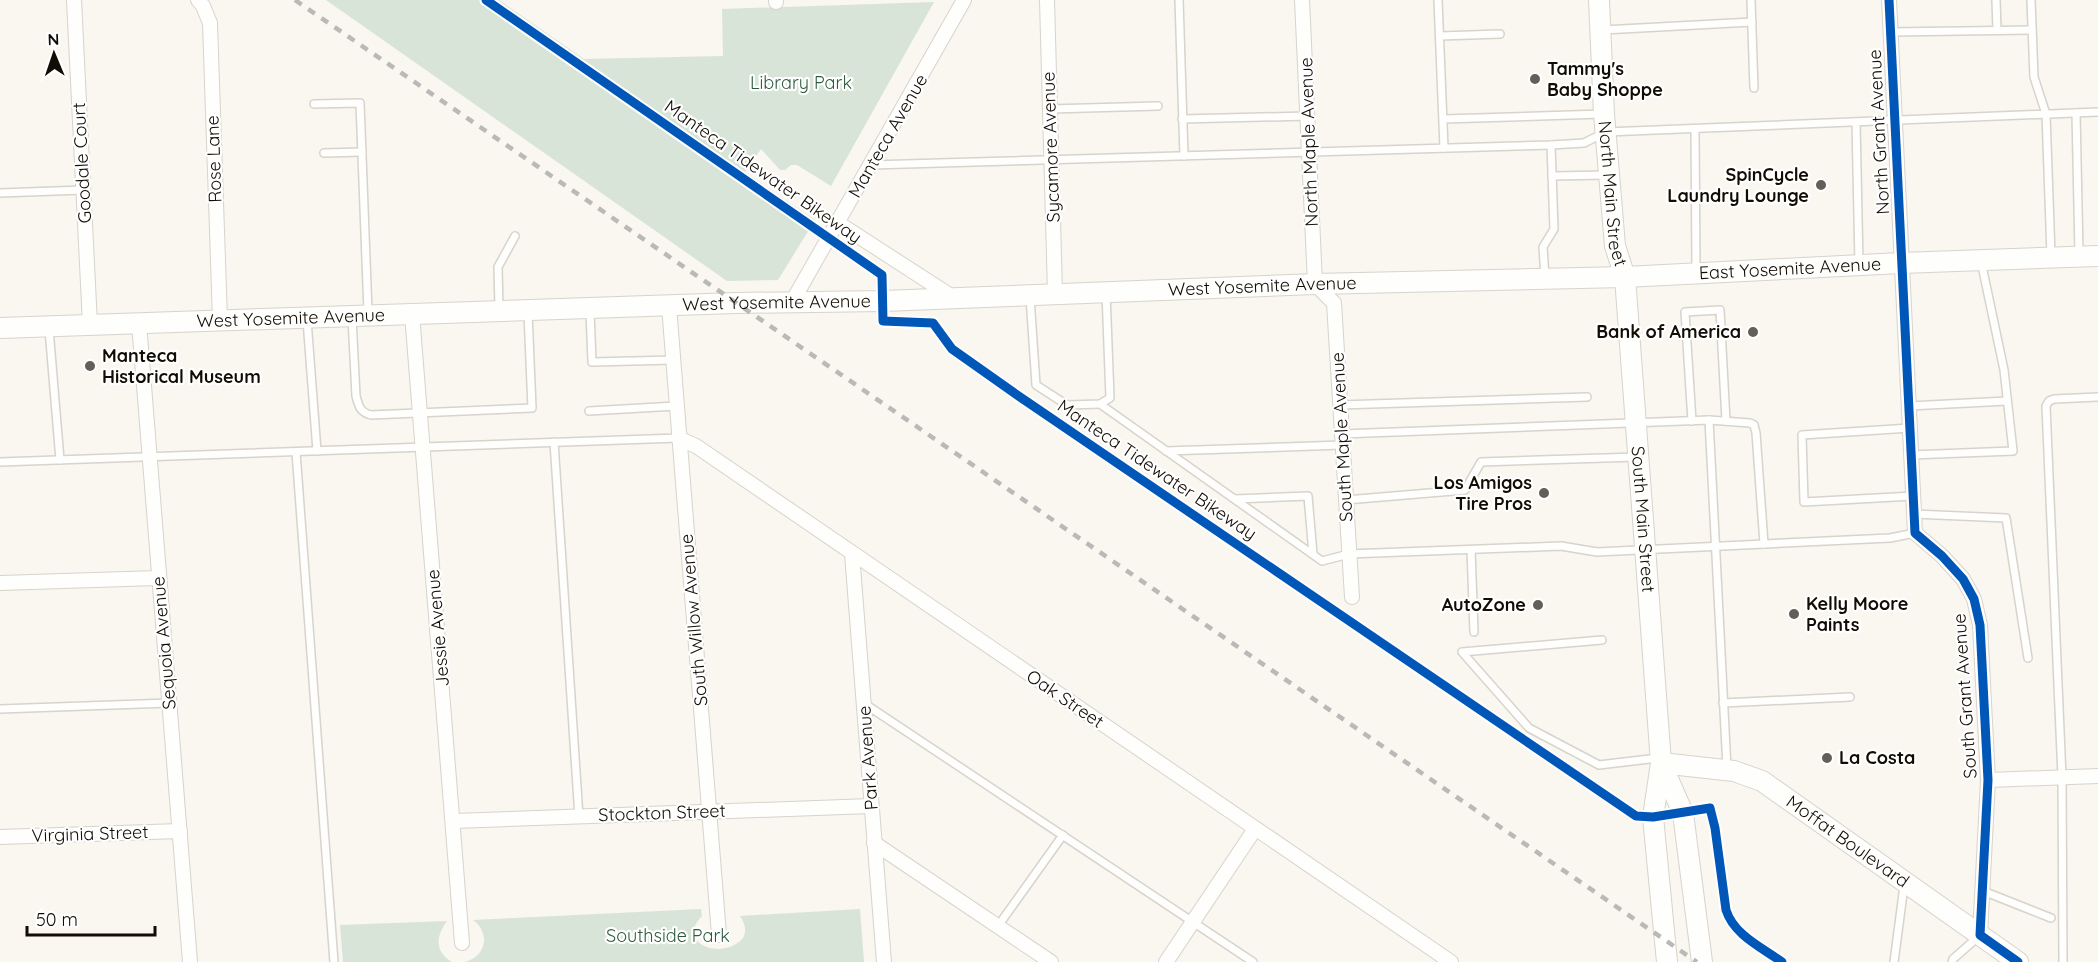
<svg xmlns="http://www.w3.org/2000/svg" width="2098" height="962" viewBox="0 0 2098 962" font-family="Quicksand,sans-serif">
  <style>
    .green { fill: #d7e4d7 }
    .lines { fill: none; stroke-linecap: round; stroke-linejoin: round }
    .service-casing { stroke: #d8d3cb; stroke-width: 10 }
    .minor-casing { stroke: #d8d3cb; stroke-width: 16 }
    .secondary-casing { stroke: #d8d3cb; stroke-width: 22 }
    .service { stroke: #fefefd; stroke-width: 7 }
    .minor { stroke: #fefefd; stroke-width: 14 }
    .secondary { stroke: #fefefd; stroke-width: 20 }
    .rail { stroke: #b9b9b7; stroke-width: 4.5; stroke-dasharray: 8 8; stroke-linecap: butt }
    .cycleway-casing { stroke: #fff; stroke-width: 13 }
    .cycleway { stroke: #0057b8; stroke-width: 9 }
    .poi-dot { fill: #635e57; stroke: #fff; stroke-width: 2 }
    .labels { text-anchor: middle; stroke-width: 4.5; stroke-linejoin: round; paint-order: stroke }
    .poi-label { font-size: 18px; font-weight: bold; fill: #110c04; stroke: #fff; text-anchor: start }
    .park-label { font-size: 18px; fill: #2b5b3d; stroke: #fff }
    .street-label { font-size: 18px; fill: #110c04; stroke: #fff }
  </style>
  <rect width="100%" height="100%" fill="#faf6f0"/>
  <!-- green -->
  <g class="green">
    <polygon points="326,0 499,0 584,59 723,56 722,9 934,2 831,186 797,165 791,165 785,170 780,170 761,149 745,172 815,220 778,280 727,281"/>
    <path d="M701 909 702 916C675 943 722 962 743 938 747 931 745 923 740 916L860 909 864 962H465C486 957 491 933 473 920Z"/>
    <path d="M447 921C436 936 434 951 452 962H343L340 925Z"/>
  </g>
  <g class="lines">
    <defs>
      <g id="service">
        <polyline points="1179,0 1184,156"/>
        <polyline points="1438,0 1444,148"/>
        <polyline points="1751,0 1754,88"/>
        <polyline points="1996,0 1997,30"/>
        <polyline points="2031,0 2034,77 2046,114 2051,255"/>
        <polyline points="1603,30 1752,22"/>
        <polyline points="1891,32 2032,30"/>
        <polyline points="1440,36 1500,34"/>
        <polyline points="314,104 360,103 368,312"/>
        <polyline points="1050,109 1158,106"/>
        <polyline points="2076,113 2079,254"/>
        <polyline points="1182,119 1308,116"/>
        <polyline points="1444,119 1602,114"/>
        <polyline points="1856,122 1859,264"/>
        <polyline points="1695,129 1696,270"/>
        <polyline points="324,153 362,152"/>
        <polyline points="871,165 1551,145 1584,143 1606,132 2098,112"/>
        <polyline points="1552,176 1607,175"/>
        <polyline points="0,193 83,190"/>
        <polyline points="1545,277 1543,247 1554,229 1551,145"/>
        <polyline points="1030,297 1036,385 1067,405 1100,404 1110,398 1106,293"/>
        <polyline points="499,309 498,267 515,236"/>
        <polyline points="590,311 592,362 673,360"/>
        <path d="M352 318 356 396C359 407 360 412 371 415L532 408 528 313"/>
        <polyline points="307,320 317,451"/>
        <polyline points="49,329 60,460"/>
        <polyline points="1100,404 1322,561 1349,554 1561,546 1597,552 1890,538 1915,533"/>
        <polyline points="1340,405 1587,397"/>
        <polyline points="1909,406 2007,401"/>
        <polyline points="589,411 676,406"/>
        <polyline points="1709,420 1727,768"/>
        <polyline points="1692,421 1685,312 1720,310 1726,421"/>
        <polyline points="1910,428 1802,435 1804,502 1913,496"/>
        <polyline points="1342,434 1709,420 1750,423 1754,425 1756,433 1764,544"/>
        <polyline points="554,442 579,817"/>
        <polyline points="1166,451 1342,445"/>
        <polyline points="296,452 334,962"/>
        <polyline points="1911,455 2013,451 2004,370 1981,261"/>
        <polyline points="0,462 678,438"/>
        <polyline points="1235,499 1308,496 1313,554"/>
        <polyline points="1346,500 1465,490 1481,462 1637,457"/>
        <polyline points="1914,514 2006,518 2028,658"/>
        <polyline points="1471,550 1474,632"/>
        <polyline points="1602,640 1462,652 1529,728 1599,765 1658,758"/>
        <polyline points="1723,703 1850,697"/>
        <polyline points="865,704 1253,962"/>
        <polyline points="0,709 169,703"/>
        <polyline points="1983,891 2051,918"/>
        <polyline points="998,926 1063,835"/>
        <polyline points="1894,962 1904,886"/>
        <polyline points="1952,962 1953,959 1978,937"/>
        <polyline points="2063,962 2062,777 2046,406 2049,401 2054,399 2098,397"/>
      </g>
      <g id="minor">
        <polyline points="74,0 90,325"/>
        <polyline points="198,0 203,6 210,23 220,320"/>
        <polyline points="776,0 776,2"/>
        <polyline points="1047,0 1055,293"/>
        <polyline points="1302,0 1315,284 1334,303 1352,597"/>
        <polyline points="1889,0 1915,533 1942,556 1963,579 1974,599 1980,625 1988,780 1980,935"/>
        <polyline points="838,223 954,298"/>
        <polyline points="792,302 964,0"/>
        <polyline points="669,306 719,935"/>
        <polyline points="412,314 462,943"/>
        <polyline points="139,323 190,962"/>
        <polyline points="678,438 696,446 1451,962"/>
        <polyline points="852,554 884,962"/>
        <polyline points="0,583 158,578"/>
        <polyline points="1988,780 2098,776"/>
        <polyline points="454,821 871,806"/>
        <polyline points="0,837 180,831"/>
        <polyline points="874,843 1051,962"/>
        <polyline points="1166,962 1255,829"/>
      </g>
      <g id="secondary">
        <path id="s1" d="M1599 0 1604 114 1615 246 1625 277 1661 763 1653 817 1667 962"/>
        <path id="s2" d="M0 328 736 303 883 301 1315 284 1625 277 1901 263 2098 256"/>
        <path id="s3" d="M1661 763 1734 771 1762 781 2018 962"/>
        <polyline points="1661,763 1683,813 1702,962"/>
      </g>
    </defs>
    <!-- service casing -->
    <use href="#service" class="service-casing"/>
    <!-- minor casing -->
    <use href="#minor" class="minor-casing"/>
    <!-- secondary casing -->
    <use href="#secondary" class="secondary-casing"/>
    <!-- service -->
    <use href="#service" class="service"/>
    <!-- minor -->
    <use href="#minor" class="minor"/>
    <!-- secondary -->
    <use href="#secondary" class="secondary"/>
    <!-- rail -->
    <polyline class="rail" points="295,0 1697,962"/>
    <defs>
      <g id="cycleway">
        <path d="M486 0 882 275 883 321 933 323 952 349 1020 397 1636 816 1653 817 1710 808 1715 828 1726 910C1734 935 1761 947 1782 962"/>
        <polyline points="1889,0 1915,533 1942,556 1963,579 1974,599 1980,625 1988,780 1980,935 2018,962"/>
      </g>
    </defs>
    <!-- cycleway casing -->
    <use href="#cycleway" class="cycleway-casing"/>
    <!-- cycleway -->
    <use href="#cycleway" class="cycleway"/>
  </g>
  <!-- markers -->
  <g class="poi-dot">
    <circle cx="1535" cy="79" r="6"/>
    <circle cx="1821" cy="185" r="6"/>
    <circle cx="1753" cy="332" r="6"/>
    <circle cx="90" cy="366" r="6"/>
    <circle cx="1544" cy="493" r="6"/>
    <circle cx="1538" cy="605" r="6"/>
    <circle cx="1794" cy="614" r="6"/>
    <circle cx="1827" cy="758" r="6"/>
  </g>
  <g class="labels">
    <!-- poi labels -->
    <g class="poi-label">
      <text x="1547" y="75">Tammy's<tspan x="1547" dy="21">Baby Shoppe</tspan></text>
      <text x="1809" y="181" text-anchor="end">SpinCycle<tspan x="1809" dy="21">Laundry Lounge</tspan></text>
      <text x="1741" y="338" text-anchor="end">Bank of America</text>
      <text x="102" y="362">Manteca<tspan x="102" dy="21">Historical Museum</tspan></text>
      <text x="1532" y="489" text-anchor="end">Los Amigos<tspan x="1532" dy="21">Tire Pros</tspan></text>
      <text x="1806" y="610">Kelly Moore<tspan x="1806" dy="21">Paints</tspan></text>
      <text x="1526" y="611" text-anchor="end">AutoZone</text>
      <text x="1839" y="764">La Costa</text>
    </g>
    <!-- park labels -->
    <g class="park-label">
      <text x="801" y="89">Library Park</text>
      <text x="668" y="942">Southside Park</text>
    </g>
    <!-- street labels -->
    <g class="street-label">
      <text transform="translate(1879 132) rotate(-93)" y="6">North Grant Avenue</text>
      <text transform="translate(888 136) rotate(-60)" y="6">Manteca Avenue</text>
      <text transform="translate(1309 142) rotate(-92)" y="6">North Maple Avenue</text>
      <text transform="translate(1051 147) rotate(-92)" y="6">Sycamore Avenue</text>
      <text transform="translate(214 159) rotate(-92)" y="6">Rose Lane</text>
      <text transform="translate(82 163) rotate(-93)" y="6">Goodale Court</text>
      <text transform="translate(763 172) rotate(35)" y="6">Manteca Tidewater Bikeway</text>
      <text dy="6" stroke="none"><textPath href="#s1" startOffset="194">North Main Street</textPath></text>
      <text dy="6" stroke="none"><textPath href="#s2" startOffset="1791">East Yosemite Avenue</textPath></text>
      <text dy="6" stroke="none"><textPath href="#s2" startOffset="1263">West Yosemite Avenue</textPath></text>
      <text dy="6" stroke="none"><textPath href="#s2" startOffset="777">West Yosemite Avenue</textPath></text>
      <text dy="6" stroke="none"><textPath href="#s2" startOffset="291">West Yosemite Avenue</textPath></text>
      <text transform="translate(1342 437) rotate(-93)" y="6">South Maple Avenue</text>
      <text transform="translate(1157 470) rotate(34)" y="6">Manteca Tidewater Bikeway</text>
      <text dy="6" stroke="none"><textPath href="#s1" startOffset="522">South Main Street</textPath></text>
      <text transform="translate(694 620) rotate(-95)" y="6">South Willow Avenue</text>
      <text transform="translate(438 628) rotate(-95)" y="6">Jessie Avenue</text>
      <text transform="translate(164 643) rotate(-95)" y="6">Sequoia Avenue</text>
      <text transform="translate(1965 696) rotate(-94)" y="6">South Grant Avenue</text>
      <text transform="translate(1065 699) rotate(34)" y="6">Oak Street</text>
      <text transform="translate(868 758) rotate(-94)" y="6">Park Avenue</text>
      <text transform="translate(662 813) rotate(-2)" y="6">Stockton Street</text>
      <text transform="translate(90 834) rotate(-2)" y="6">Virginia Street</text>
      <text dy="6" stroke="none"><textPath href="#s3" startOffset="208">Moffat Boulevard</textPath></text>
    </g>
  </g>
  <!-- north arrow -->
  <g transform="translate(54 54) rotate(358)" stroke="#ffffff" stroke-width="4.5" paint-order="stroke">
  <path d="M0-4.5L10 22L0 15L-10 22Z" fill="#110c04"/>
  <text y="-9" font-size="16" font-weight="bold" text-anchor="middle" fill="#110c04">N</text>
  </g>
  <!-- scale -->
  <path d="M27 926v9h128v-9" fill="none" stroke="#110c04" stroke-width="3"/>
  <text x="36" y="926" font-size="18" fill="#110c04" stroke="#ffffff" stroke-width="4.5" paint-order="stroke">50 m</text>
</svg>
